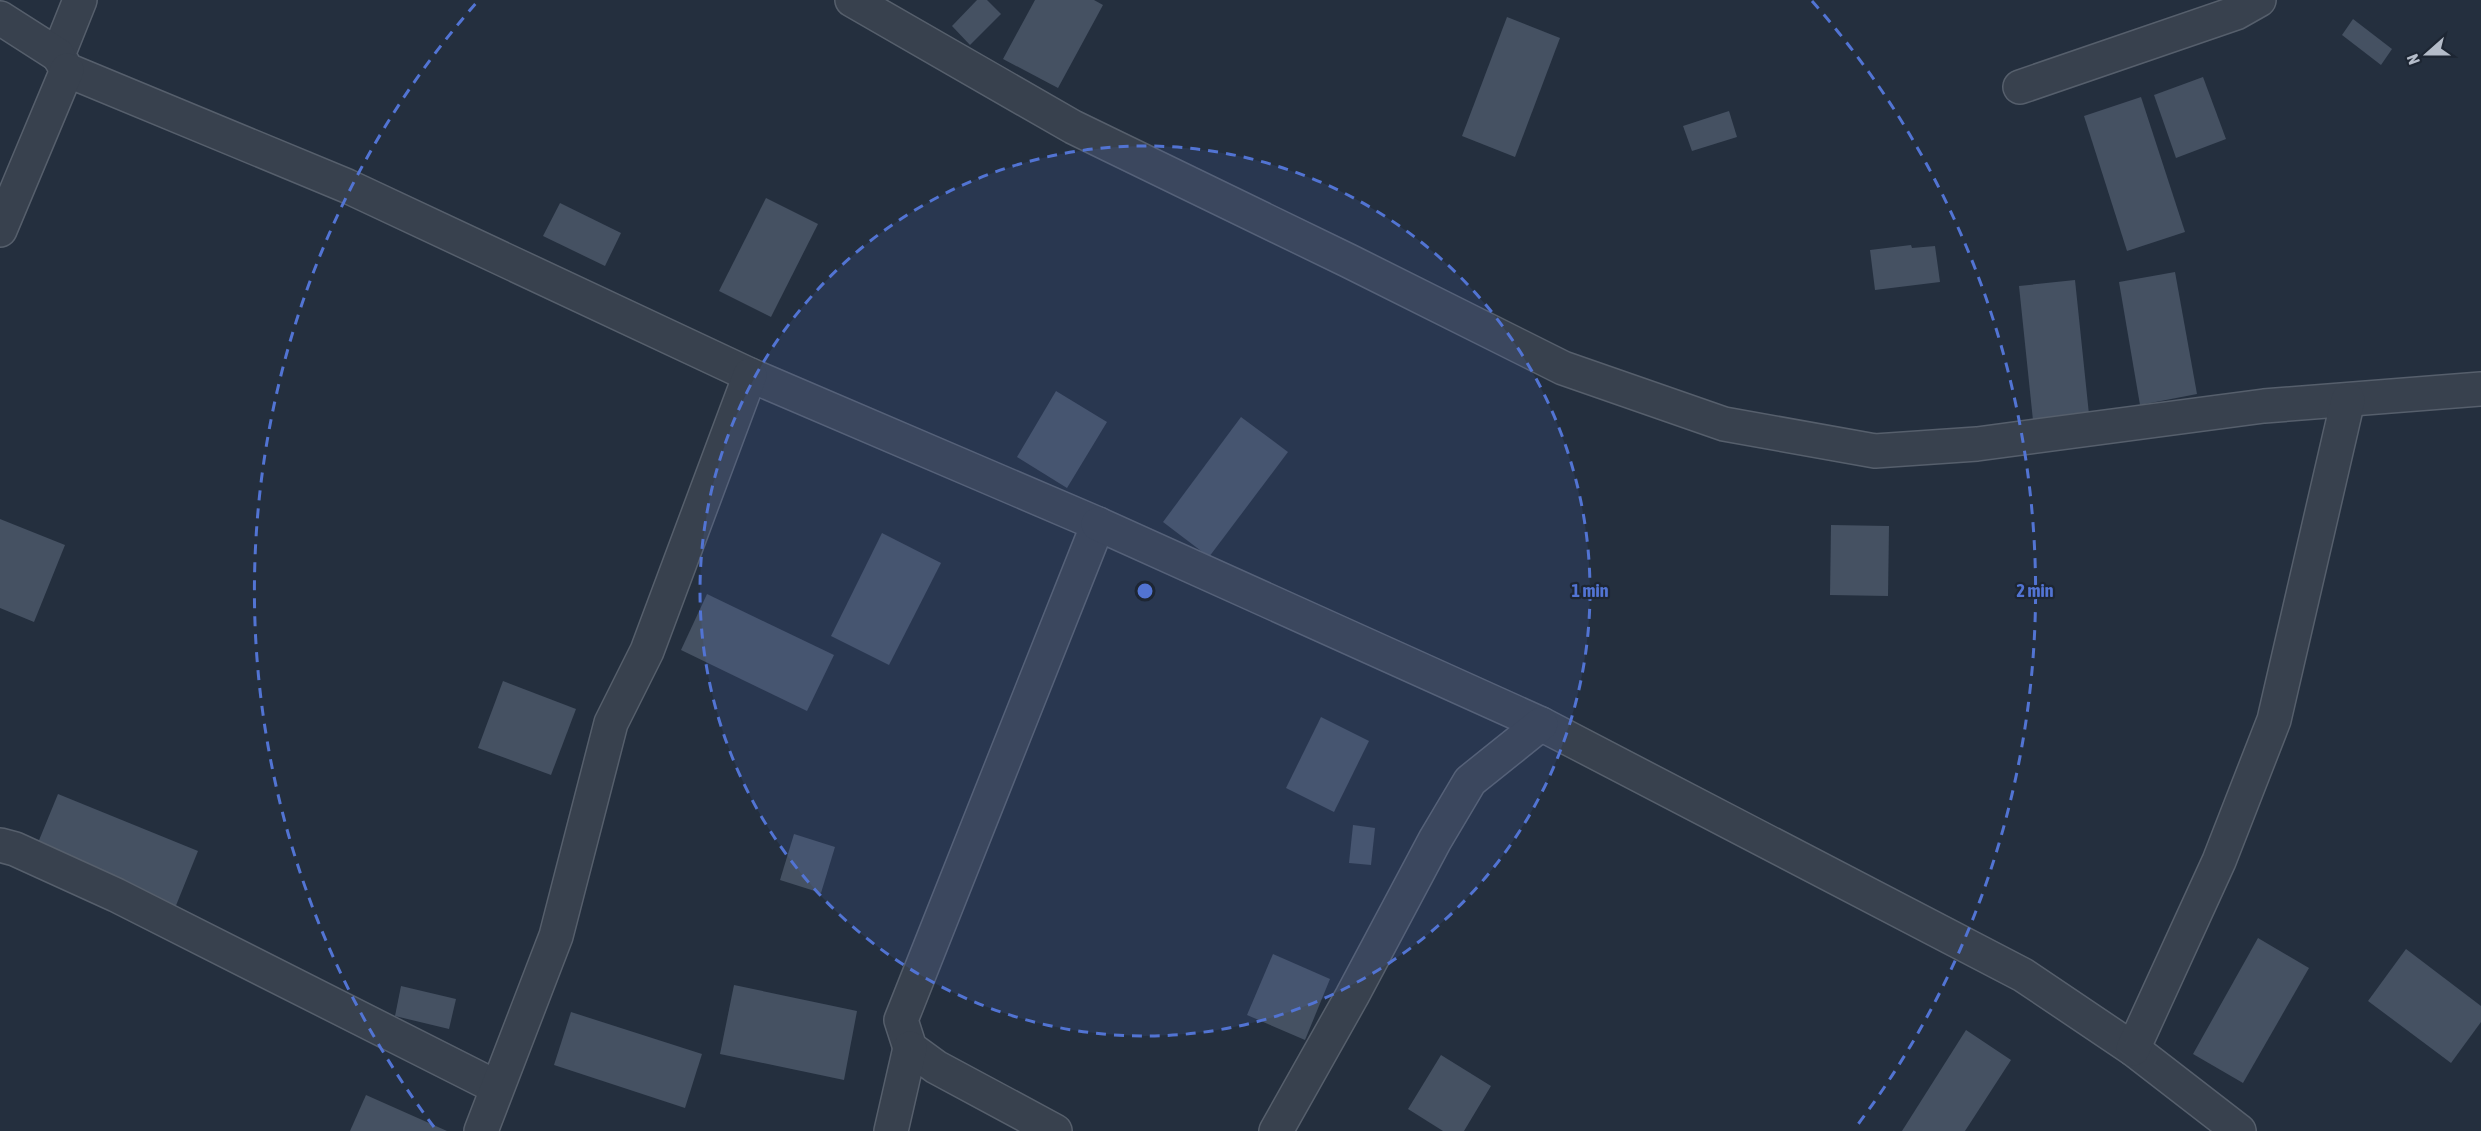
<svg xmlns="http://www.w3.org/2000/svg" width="2481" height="1131" viewBox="0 0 2481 1131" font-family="'Asap Condensed',sans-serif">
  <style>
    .building { fill: #455162 }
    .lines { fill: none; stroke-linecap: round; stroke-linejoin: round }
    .minor-casing { stroke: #565f6c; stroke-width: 36 }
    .minor { stroke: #38414e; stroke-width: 33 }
    .ring { fill: none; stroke: #5274d3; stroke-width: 3; stroke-dasharray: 10 8 }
    .centre { fill: #5274d3; stroke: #1d2633; stroke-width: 3 }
    .ring-label { font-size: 18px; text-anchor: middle; font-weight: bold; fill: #5274d3; stroke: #1d2633; stroke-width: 4.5; stroke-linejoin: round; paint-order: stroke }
  </style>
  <rect width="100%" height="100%" fill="#242f3e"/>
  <!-- building -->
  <g class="building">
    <polygon points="977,0 987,0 1001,14 970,45 952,26"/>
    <polygon points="1035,0 1094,0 1103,5 1058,88 1003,59"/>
    <polygon points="1507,17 1560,38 1515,157 1462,136"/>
    <polygon points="2353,19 2392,49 2381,65 2342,35"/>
    <polygon points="2203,77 2226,139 2176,158 2154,95"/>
    <polygon points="2141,97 2185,232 2127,251 2084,116"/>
    <polygon points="1729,111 1737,137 1692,151 1683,126"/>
    <polygon points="766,198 818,224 771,317 719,291"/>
    <polygon points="560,203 621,233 605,266 543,236"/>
    <polygon points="1911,245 1912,248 1935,246 1940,282 1875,290 1870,250"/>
    <polygon points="2175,272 2197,394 2140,405 2119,282"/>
    <polygon points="2075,280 2090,424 2034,430 2019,286"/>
    <polygon points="1056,391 1107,422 1067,488 1017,457"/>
    <polygon points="1241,417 1288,452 1209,557 1163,522"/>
    <polygon points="0,519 65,545 34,622 0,608"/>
    <polygon points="1831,525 1889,526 1888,596 1830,595"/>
    <polygon points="882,533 941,563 889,665 831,636"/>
    <polygon points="707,594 834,655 807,711 681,650"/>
    <polygon points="503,681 576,709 551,775 478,748"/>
    <polygon points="1321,717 1369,741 1334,812 1286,788"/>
    <polygon points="58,794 198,851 175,908 35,850"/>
    <polygon points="1353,825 1375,828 1371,865 1349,863"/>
    <polygon points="794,834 835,847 821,893 780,880"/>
    <polygon points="2258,938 2309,968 2243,1083 2193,1054"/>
    <polygon points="2406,949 2481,1006 2481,1022 2451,1063 2368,1001"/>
    <polygon points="1273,954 1330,979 1305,1040 1247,1015"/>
    <polygon points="734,985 857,1011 844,1080 720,1054"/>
    <polygon points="401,986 456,999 449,1029 395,1016"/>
    <polygon points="571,1012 702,1054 685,1108 554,1065"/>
    <polygon points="1966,1030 2011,1060 1965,1131 1902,1131"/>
    <polygon points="1441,1055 1491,1086 1464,1131 1443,1131 1408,1109"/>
    <polygon points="366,1095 447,1131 350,1131"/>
  </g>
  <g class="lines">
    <defs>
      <g id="minor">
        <polyline points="80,0 58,55 67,70 347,186 750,375 1098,524 901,1020 910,1048 936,1067 1055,1131"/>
        <polyline points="852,0 1073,127 1349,261 1563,368 1724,424 1875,451 1977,444 2264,406 2481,389"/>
        <polyline points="0,18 58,55"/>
        <polyline points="2020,87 2236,13 2259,0"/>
        <polyline points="0,230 67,70"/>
        <polyline points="1098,524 1541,724 2023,975 2133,1049 2239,1131"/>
        <polyline points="0,845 15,849 116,895 496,1087"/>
        <polyline points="2133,1049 2219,861 2274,720 2348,400"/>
        <polyline points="481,1131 556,936 611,723 647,651 750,375"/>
        <polyline points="891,1131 910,1048"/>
        <polyline points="1276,1131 1352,996 1435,840 1470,781 1541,724"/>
      </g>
    </defs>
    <!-- minor casing -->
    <use href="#minor" class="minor-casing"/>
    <!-- minor -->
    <use href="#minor" class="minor"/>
  </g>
  <!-- distance rings -->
  <circle cx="1145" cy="591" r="445" fill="#5274d3" fill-opacity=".12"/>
  <g class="ring">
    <circle cx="1145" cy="591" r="445"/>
    <path d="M434 1127A890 890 0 0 1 478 1M1812 1A890 890 0 0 1 1856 1127"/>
  </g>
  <circle cx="1145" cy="591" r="9" class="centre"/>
  <g class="ring-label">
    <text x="1590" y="597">1 min</text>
    <text x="2035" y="597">2 min</text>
  </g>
  <!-- north arrow -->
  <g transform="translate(2427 54) rotate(249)" stroke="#1d2633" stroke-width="4.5" paint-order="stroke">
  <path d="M0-4.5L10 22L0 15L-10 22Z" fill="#b4bcc9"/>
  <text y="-9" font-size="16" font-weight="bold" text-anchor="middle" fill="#b4bcc9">N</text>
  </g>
</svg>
